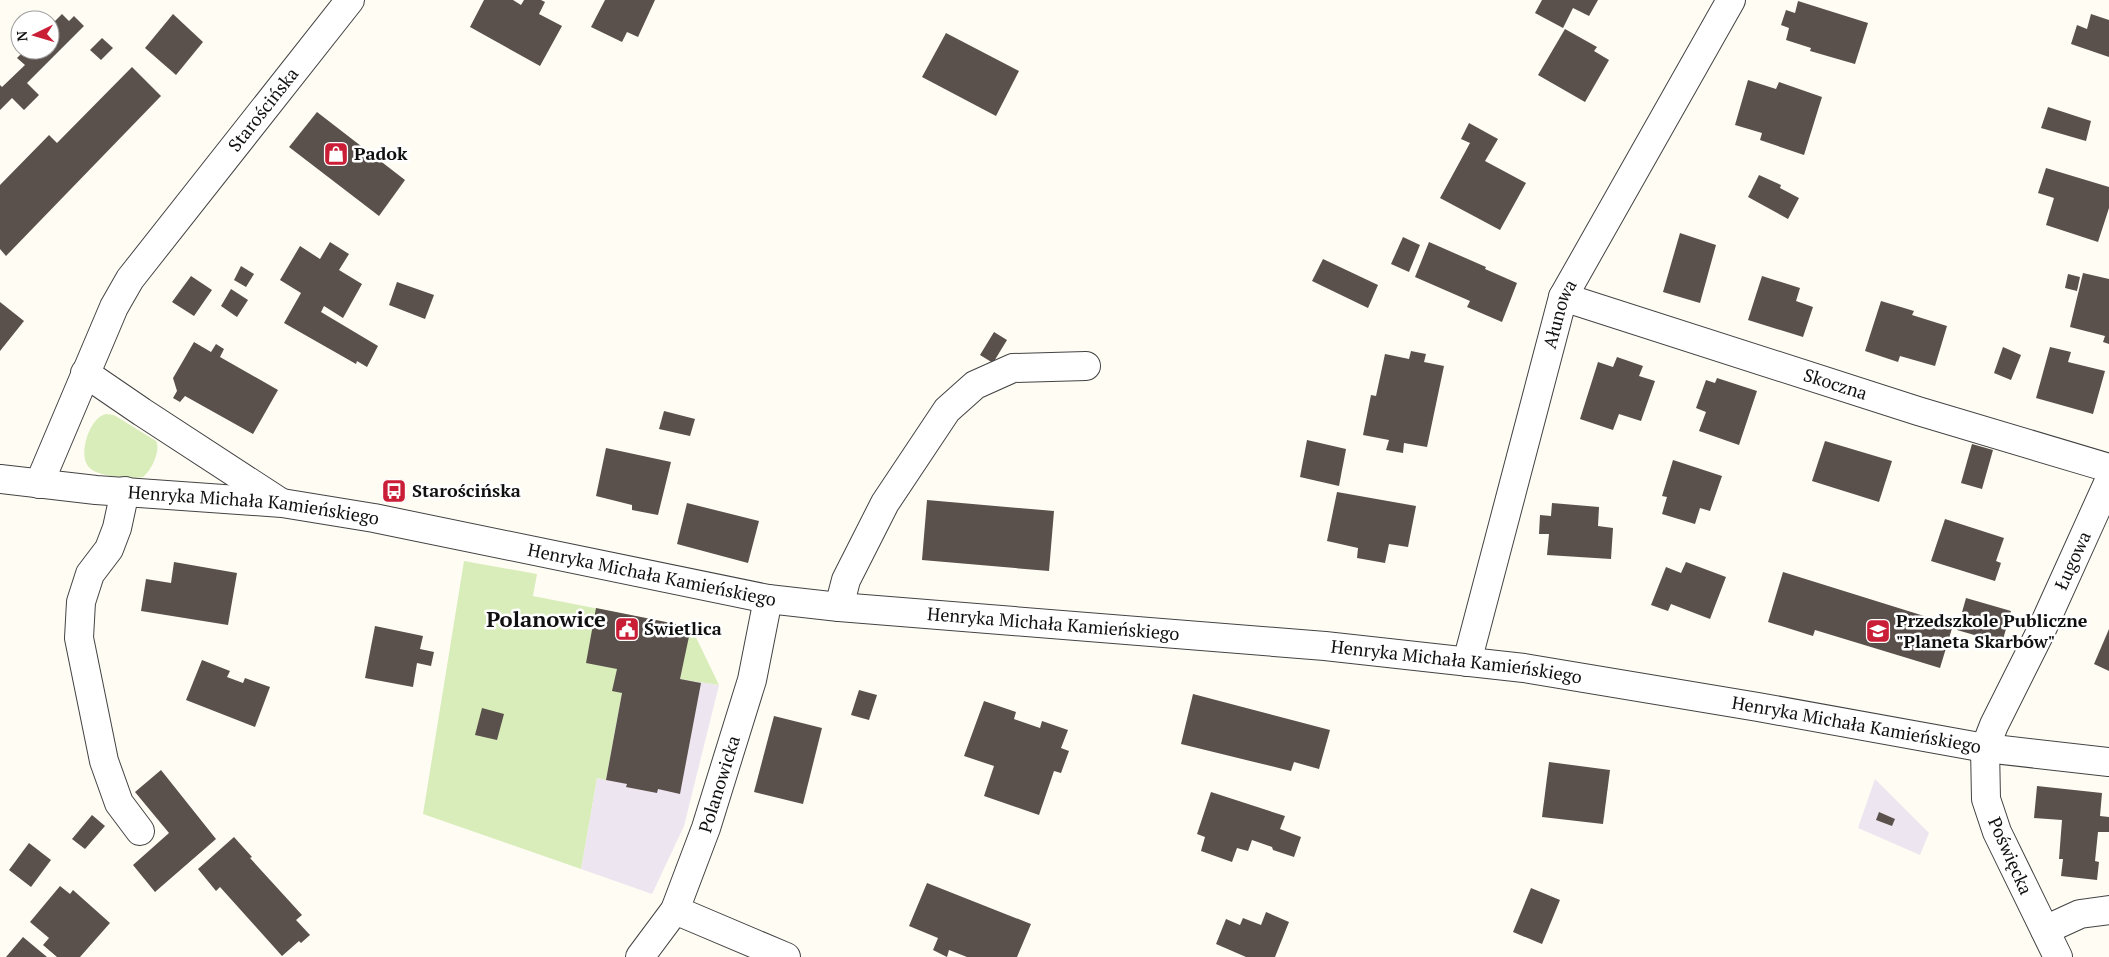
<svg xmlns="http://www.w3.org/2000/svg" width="2109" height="957" viewBox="0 0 2109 957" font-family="'PT Serif',serif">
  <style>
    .industrial { fill: #ede5ef }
    .green { fill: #d9edba }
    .building { fill: #5a504c }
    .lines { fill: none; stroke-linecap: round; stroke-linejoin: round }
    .minor-casing { stroke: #434343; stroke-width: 30 }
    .minor { stroke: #fff; stroke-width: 28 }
    .labels { text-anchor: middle; stroke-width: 5; stroke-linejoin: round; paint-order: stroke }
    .street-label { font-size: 18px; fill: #101010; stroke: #fff }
    .poi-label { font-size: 18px; font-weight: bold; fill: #101010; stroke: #fff; text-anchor: start }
    .district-label { font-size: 22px; font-weight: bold; fill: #101010; stroke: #fff }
  </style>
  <rect width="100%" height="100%" fill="#fffcf4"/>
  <!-- industrial -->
  <g class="industrial">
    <polygon points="626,671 719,685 684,826 652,894 581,869 597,778 606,780"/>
    <polygon points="1875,779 1929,833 1920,855 1858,828"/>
  </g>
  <!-- green -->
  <g class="green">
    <path d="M106 414 114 415 156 441C161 450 152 470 143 477 131 479 95 477 88 466 78 453 90 417 106 414Z"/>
    <polygon points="464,561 537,574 533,596 691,627 719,685 626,671 606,780 597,778 581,869 423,814"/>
  </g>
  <!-- building -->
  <g class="building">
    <polygon points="484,0 513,0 521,5 524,0 541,0 545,2 539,14 562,26 540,66 470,27"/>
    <polygon points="605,0 655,0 638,37 627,32 622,42 591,27"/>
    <polygon points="1542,0 1598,0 1589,16 1573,8 1563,28 1535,13"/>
    <polygon points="1798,1 1868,23 1855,64 1810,51 1811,48 1786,40 1789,28 1781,25 1786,10 1795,13"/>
    <polygon points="62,14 69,21 74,16 84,26 27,83 39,95 24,110 12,98 0,110 0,85 2,87 25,65 17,58 25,50 50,50 50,26"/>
    <polygon points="173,14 203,42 176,75 145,48"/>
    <polygon points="2091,14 2109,20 2109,57 2071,44 2077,25 2087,29"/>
    <polygon points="1565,29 1597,47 1594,51 1609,60 1585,102 1538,75"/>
    <polygon points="946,33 1019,71 996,116 922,77"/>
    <polygon points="102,38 113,48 101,60 90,50"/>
    <polygon points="132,67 161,96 6,256 0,249 0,185 49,135 57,143"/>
    <polygon points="1748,80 1776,89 1779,82 1822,97 1804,155 1760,140 1762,133 1735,125"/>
    <polygon points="2048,107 2091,121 2086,141 2041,128"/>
    <polygon points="317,112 405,180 379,216 289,147"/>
    <polygon points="1469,123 1498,139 1485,161 1526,183 1500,230 1440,198 1470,143 1461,139"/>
    <polygon points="2046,168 2109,187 2109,208 2098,242 2046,225 2054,198 2038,193"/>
    <polygon points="1759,175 1781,185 1780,188 1799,198 1788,219 1748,197"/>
    <polygon points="1680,233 1716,245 1700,303 1663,292"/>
    <polygon points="1403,237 1420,245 1409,272 1391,264"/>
    <polygon points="330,242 349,254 339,270 362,284 343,318 324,306 321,312 378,346 367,367 357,361 356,364 284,323 301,293 280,280 300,246 320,259"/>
    <polygon points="1429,242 1486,267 1485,269 1517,283 1502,322 1467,307 1470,301 1415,277"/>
    <polygon points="1323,259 1378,285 1368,308 1312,281"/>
    <polygon points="241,266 254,274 246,287 234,280"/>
    <polygon points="2083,273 2109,279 2109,344 2103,342 2105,336 2070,327"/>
    <polygon points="2068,274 2080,277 2077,291 2065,288"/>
    <polygon points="191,276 212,290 194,316 172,302"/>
    <polygon points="1762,276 1800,288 1796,301 1813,307 1803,337 1748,320"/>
    <polygon points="397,282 434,295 425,319 389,305"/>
    <polygon points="231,289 248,300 237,317 221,306"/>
    <polygon points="1881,301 1914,311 1912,315 1947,326 1935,366 1900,356 1898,362 1865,351"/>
    <polygon points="0,302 24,321 0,351"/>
    <polygon points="994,332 1007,340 993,363 980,355"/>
    <polygon points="194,342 211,352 216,344 224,349 220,357 278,390 253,434 185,396 180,402 173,398 177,391 173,378"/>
    <polygon points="2003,347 2021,355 2011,380 1994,373"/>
    <polygon points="2050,347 2071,352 2068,362 2105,371 2093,414 2036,398"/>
    <polygon points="1411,351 1426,354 1424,362 1444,366 1427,447 1404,443 1403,453 1386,450 1389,440 1363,435 1371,395 1376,396 1385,354 1409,359"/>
    <polygon points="1617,357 1643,366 1639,376 1655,381 1641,421 1619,414 1613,430 1580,419 1598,362 1613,367"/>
    <polygon points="1717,378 1757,391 1739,445 1699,431 1706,412 1696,408 1706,380 1715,383"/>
    <polygon points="664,411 695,419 690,436 659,429"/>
    <polygon points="1307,440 1346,449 1339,486 1300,477"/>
    <polygon points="1825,441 1892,461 1879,502 1812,481"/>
    <polygon points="1972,444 1993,450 1982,489 1961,483"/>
    <polygon points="606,448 671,462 658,515 632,510 632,505 596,496"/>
    <polygon points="1673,460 1722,476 1710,511 1700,508 1695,524 1662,514 1667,497 1662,496"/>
    <polygon points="1337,492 1416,506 1408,547 1389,544 1385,563 1357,558 1358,548 1327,541"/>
    <polygon points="927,500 1054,511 1049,571 922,560"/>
    <polygon points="687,503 759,521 748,563 677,544"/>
    <polygon points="1552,503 1599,507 1598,526 1613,528 1611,559 1547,555 1549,534 1539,534 1540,515 1551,516"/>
    <polygon points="1945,519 2004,538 1996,561 2001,563 1995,581 1931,561"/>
    <polygon points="174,562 237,573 228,625 141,611 146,579 171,583"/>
    <polygon points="1686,562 1726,577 1710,619 1671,604 1668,611 1651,605 1666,567 1681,573"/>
    <polygon points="1783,572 1953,625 1940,668 1815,630 1813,636 1768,622"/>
    <polygon points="1966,598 2011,611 2002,643 1957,630"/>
    <polygon points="596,608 691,627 680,679 701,683 680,794 658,789 657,793 626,787 627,784 606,780 622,693 612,691 617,669 586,663"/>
    <polygon points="375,626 423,636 420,649 434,652 431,666 417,663 413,687 365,678"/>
    <polygon points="2109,629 2109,671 2094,664"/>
    <polygon points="202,660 230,671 227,677 243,683 245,678 270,687 255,727 186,700"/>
    <polygon points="859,690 877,695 869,720 851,715"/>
    <polygon points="1193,694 1330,730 1319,769 1294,762 1291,771 1181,744"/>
    <polygon points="984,701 1016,712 1014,719 1040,728 1042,721 1068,730 1061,748 1069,751 1061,773 1054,771 1039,815 984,796 994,766 964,756"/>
    <polygon points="482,708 504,714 497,740 475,735"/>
    <polygon points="774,716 822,728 803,804 754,792"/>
    <polygon points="1549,762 1610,770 1603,824 1542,817"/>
    <polygon points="161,770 216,839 155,892 133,865 169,833 135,792"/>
    <polygon points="2037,786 2102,793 2100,816 2109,817 2109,832 2098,832 2095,861 2099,862 2097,880 2061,876 2063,859 2059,859 2062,820 2034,818"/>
    <polygon points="1211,792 1285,816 1280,829 1301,837 1294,857 1273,850 1272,847 1252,840 1248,851 1237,848 1232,862 1201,851 1205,837 1197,834"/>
    <polygon points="1879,812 1895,819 1892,826 1876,820"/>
    <polygon points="92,815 105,826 85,849 72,839"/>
    <polygon points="234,837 252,857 250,858 302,915 296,920 310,935 301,943 299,941 282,956 220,887 216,891 198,869"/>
    <polygon points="29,843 51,860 31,887 9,870"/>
    <polygon points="927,883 1031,924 1017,957 967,957 949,950 947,957 933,950 938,938 909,926"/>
    <polygon points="60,886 70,894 73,890 110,923 80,957 57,957 43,945 49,938 30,922"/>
    <polygon points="1531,888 1560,900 1542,944 1513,932"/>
    <polygon points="1266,912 1289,922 1275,957 1246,957 1216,944 1226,919 1240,925 1243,918 1261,925"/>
    <polygon points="23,937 47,957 6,957"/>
  </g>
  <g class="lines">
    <defs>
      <g id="minor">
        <path id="s1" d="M1563 297 1918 411 2109 468"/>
        <polyline points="85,373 142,412 280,502"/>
        <path id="s2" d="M0 479 96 490 282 503 374 518 768 599 839 607 1325 646 1524 668 1758 707 1985 748 2109 762"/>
        <path id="s3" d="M39 484 114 307 130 279 350 0"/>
        <polyline points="125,491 117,528 109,549 90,574 81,602 79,638 104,761 119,803 140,831"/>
        <polyline points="839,607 846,580 885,503 947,410 975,385 1013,368 1086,366"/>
        <path id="s4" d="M1467 662 1563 297 1731 0"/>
        <polyline points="675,910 786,957"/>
        <polyline points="2045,930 2080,914 2109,910"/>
        <path id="s5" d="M640 957 675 910 706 828 752 680 768 599"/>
        <path id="s6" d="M2058 957 1997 832 1986 799 1985 748 1994 725 2042 629 2109 481"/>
      </g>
    </defs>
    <!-- minor casing -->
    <use href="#minor" class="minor-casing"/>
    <!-- minor -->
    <use href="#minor" class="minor"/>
  </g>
  <!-- icons -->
  <defs>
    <symbol id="shop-square" viewBox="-11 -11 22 22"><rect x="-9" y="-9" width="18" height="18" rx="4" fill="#ca1e37" stroke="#fff"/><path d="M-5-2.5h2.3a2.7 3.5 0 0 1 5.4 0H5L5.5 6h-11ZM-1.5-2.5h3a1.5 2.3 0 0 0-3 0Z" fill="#fff"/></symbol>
    <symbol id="bus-square" viewBox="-11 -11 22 22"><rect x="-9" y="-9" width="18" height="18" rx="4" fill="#ca1e37" stroke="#fff"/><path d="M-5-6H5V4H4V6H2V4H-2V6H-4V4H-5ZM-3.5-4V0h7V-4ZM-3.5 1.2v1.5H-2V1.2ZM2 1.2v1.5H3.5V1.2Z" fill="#fff"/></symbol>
    <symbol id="civic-square" viewBox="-11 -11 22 22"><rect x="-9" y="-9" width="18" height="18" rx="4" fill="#ca1e37" stroke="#fff"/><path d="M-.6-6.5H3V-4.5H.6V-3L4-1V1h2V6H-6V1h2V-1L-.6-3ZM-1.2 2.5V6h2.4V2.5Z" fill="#fff"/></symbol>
    <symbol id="school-square" viewBox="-11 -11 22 22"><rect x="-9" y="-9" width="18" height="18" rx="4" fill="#ca1e37" stroke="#fff"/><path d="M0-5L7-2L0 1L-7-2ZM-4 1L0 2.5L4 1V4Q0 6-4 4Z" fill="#fff"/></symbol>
  </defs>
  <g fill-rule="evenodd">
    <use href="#shop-square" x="322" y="140" width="28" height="28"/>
    <use href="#bus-square" x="380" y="477" width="28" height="28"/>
    <use href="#civic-square" x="613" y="615" width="28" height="28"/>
    <use href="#school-square" x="1864" y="617" width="28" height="28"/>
  </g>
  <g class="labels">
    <!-- street labels -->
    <g class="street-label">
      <text dy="6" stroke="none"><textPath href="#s3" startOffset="440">Starościńska</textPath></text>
      <text dy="6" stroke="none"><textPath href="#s4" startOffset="360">Ałunowa</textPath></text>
      <text dy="6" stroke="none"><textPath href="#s1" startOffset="286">Skoczna</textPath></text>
      <text dy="6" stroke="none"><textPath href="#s2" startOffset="255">Henryka Michała Kamieńskiego</textPath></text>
      <text dy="6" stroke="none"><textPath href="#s6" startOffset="432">Ługowa</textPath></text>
      <text dy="6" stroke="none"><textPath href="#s2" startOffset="660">Henryka Michała Kamieńskiego</textPath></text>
      <text dy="6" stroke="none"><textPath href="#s2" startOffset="1065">Henryka Michała Kamieńskiego</textPath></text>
      <text dy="6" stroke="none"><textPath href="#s2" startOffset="1470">Henryka Michała Kamieńskiego</textPath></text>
      <text dy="6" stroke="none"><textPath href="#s2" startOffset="1875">Henryka Michała Kamieńskiego</textPath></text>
      <text dy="6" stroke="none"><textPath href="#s5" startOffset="192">Polanowicka</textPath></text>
      <text transform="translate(2010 856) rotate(66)" y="6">Poświęcka</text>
    </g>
    <!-- poi labels -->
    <g class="poi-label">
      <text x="354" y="160">Padok</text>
      <text x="412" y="497">Starościńska</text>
      <text x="1896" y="627">Przedszkole Publiczne<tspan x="1896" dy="21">"Planeta Skarbów"</tspan></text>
      <text x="644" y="635">Świetlica</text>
    </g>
    <!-- district labels -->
    <g class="district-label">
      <text x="546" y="627">Polanowice</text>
    </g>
  </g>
  <!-- north arrow -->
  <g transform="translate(35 35) rotate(265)"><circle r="24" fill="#ffffff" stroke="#9f9f9f"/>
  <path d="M0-4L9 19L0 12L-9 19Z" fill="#ca1e37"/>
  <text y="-8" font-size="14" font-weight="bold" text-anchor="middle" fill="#101010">N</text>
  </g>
</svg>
